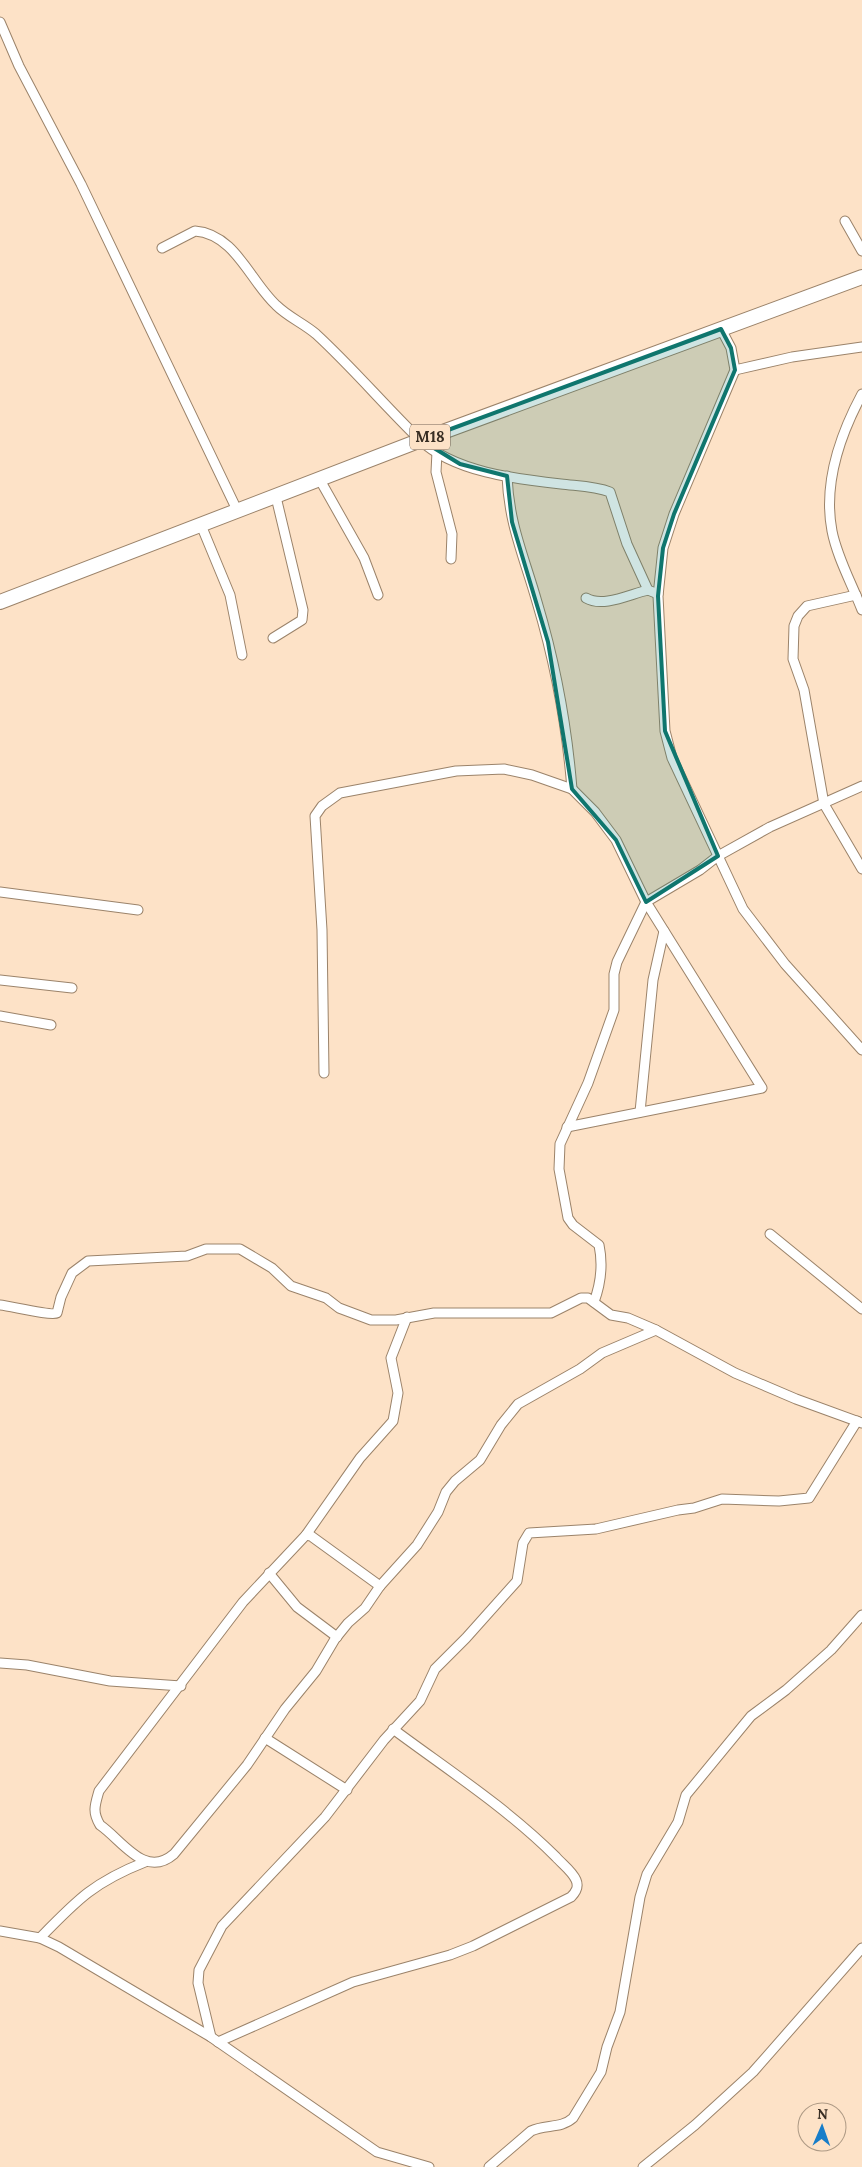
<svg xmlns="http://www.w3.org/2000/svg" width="862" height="2167" viewBox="0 0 862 2167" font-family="Lora,serif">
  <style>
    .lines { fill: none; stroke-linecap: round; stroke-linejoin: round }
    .minor-casing { stroke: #9b836a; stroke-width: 11 }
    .primary-casing { stroke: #9b836a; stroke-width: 16 }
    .minor { stroke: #fff; stroke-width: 9 }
    .primary { stroke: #fff; stroke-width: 14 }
    .marked { fill: #0f766e; fill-opacity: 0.2; stroke: #0f766e; stroke-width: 4; stroke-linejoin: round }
    .labels { text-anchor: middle; stroke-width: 4; stroke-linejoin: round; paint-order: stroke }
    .shield { fill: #fde2c7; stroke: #736354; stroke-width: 1 }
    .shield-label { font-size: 15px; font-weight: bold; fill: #382d23 }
  </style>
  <rect width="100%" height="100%" fill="#fde2c7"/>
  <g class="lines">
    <defs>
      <g id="minor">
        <polyline points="0,22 19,66 81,184 238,512"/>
        <polyline points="845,221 862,251"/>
        <path d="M162 248 195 231C235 234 250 281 276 305 288 317 303 323 316 334 352 367 384 405 419 439 453 472 516 479 561 484 577 486 595 486 610 492L627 544 648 590 658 594"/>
        <polyline points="721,329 731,348 735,370 674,514 663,548 658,596 665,731 672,758 743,909 785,964 862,1050"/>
        <polyline points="735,370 792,357 862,347"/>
        <path d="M862 394C840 435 823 484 832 531 837 557 852 584 862 610"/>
        <polyline points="437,452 436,472 452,534 451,559"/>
        <path d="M507 476C509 525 524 556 537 602 555 662 567 727 572 789"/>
        <polyline points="320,480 364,558 378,595"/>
        <polyline points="201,525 230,595 242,655"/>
        <polyline points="856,595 807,606 798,616 794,626 793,659 804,690 824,804 862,869"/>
        <path d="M586 598C603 608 630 594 648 590"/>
        <polyline points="273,638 302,620 303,610 276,497"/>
        <polyline points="0,892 138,910"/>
        <polyline points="0,980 72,988"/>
        <polyline points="0,1016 51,1025"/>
        <polyline points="324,1073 322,930 315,816 322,806 340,793 456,771 504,769 532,775 572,789 595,812 616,840 646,902 762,1088 567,1127"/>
        <polyline points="640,1112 653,980 664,931"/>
        <polyline points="770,1234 862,1309"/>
        <path d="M594 1302C601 1283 603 1264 599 1245L573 1225 568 1218 559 1169 560 1144 588 1083 614 1010V974L617 962 646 902 700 870 718 856 770 827 862 786"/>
        <path d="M0 1305C10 1306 52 1316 57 1313L61 1297 72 1273 88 1261 187 1256 206 1249H240L272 1268 291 1286 326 1298 339 1308 371 1320H396L434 1313H551L581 1298H588L611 1315 628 1318 656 1330 735 1373 796 1399 862 1423"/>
        <path d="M407 1317 391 1358 398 1393 393 1421 360 1458 306 1535 243 1602 99 1791C95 1805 92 1812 100 1825 123 1841 145 1879 174 1854L247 1765 285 1709 316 1671 335 1639 348 1623 365 1608 380 1586 417 1545 438 1512 446 1492 455 1481 480 1460 501 1425 518 1404 580 1369 602 1353 656 1330"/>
        <polyline points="306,1535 311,1536 380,1586"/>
        <polyline points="269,1573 297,1607 337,1637"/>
        <polyline points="0,1663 27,1665 110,1681 181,1686"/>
        <polyline points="265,1738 347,1790"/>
        <polyline points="0,1931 40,1938 59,1947 211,2037 377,2152 429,2167"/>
        <path d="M40 1938C77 1900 94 1882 145 1862"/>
        <polyline points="211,2037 198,1983 199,1970 222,1926 325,1817 384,1740 420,1701 435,1669 466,1638 517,1581 523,1543 529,1533 596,1529 678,1510 694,1508 722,1499 779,1501 809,1498 857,1421"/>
        <path d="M218 2042 353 1982 450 1955 473 1946 571 1897C576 1892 579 1887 576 1880 572 1871 562 1864 556 1857 507 1808 448 1770 393 1729"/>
        <path d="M489 2167 531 2131C545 2124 561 2129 573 2118L601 2072 607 2047 620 2012 640 1897 647 1874 678 1822 686 1795 751 1716 786 1690 831 1650 862 1615"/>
        <polyline points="643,2167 695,2125 753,2072 862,1948"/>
      </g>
      <polyline id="primary" points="0,602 421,440 862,277"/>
    </defs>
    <!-- minor casing -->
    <use href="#minor" class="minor-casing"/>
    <!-- primary casing -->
    <use href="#primary" class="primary-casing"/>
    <!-- minor -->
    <use href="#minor" class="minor"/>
    <!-- primary -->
    <use href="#primary" class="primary"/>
  </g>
  <!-- marked area -->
  <path class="marked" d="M721 329 731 348 735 370 674 514 663 548 658 596 665 731 718 856 646 902 616 840 572 789 548 642 512 522 507 476 460 464 421 440Z"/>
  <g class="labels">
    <!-- shield labels -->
    <rect class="shield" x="410" y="424.5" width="40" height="25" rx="4"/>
    <g class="shield-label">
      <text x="430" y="442">M18</text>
    </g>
  </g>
  <!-- north arrow -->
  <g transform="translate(822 2127) rotate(2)"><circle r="24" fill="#fde2c7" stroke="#ae9a85"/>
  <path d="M0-4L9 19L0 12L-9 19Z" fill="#177dc9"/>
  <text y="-8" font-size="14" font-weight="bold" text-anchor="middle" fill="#382d23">N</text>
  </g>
</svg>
